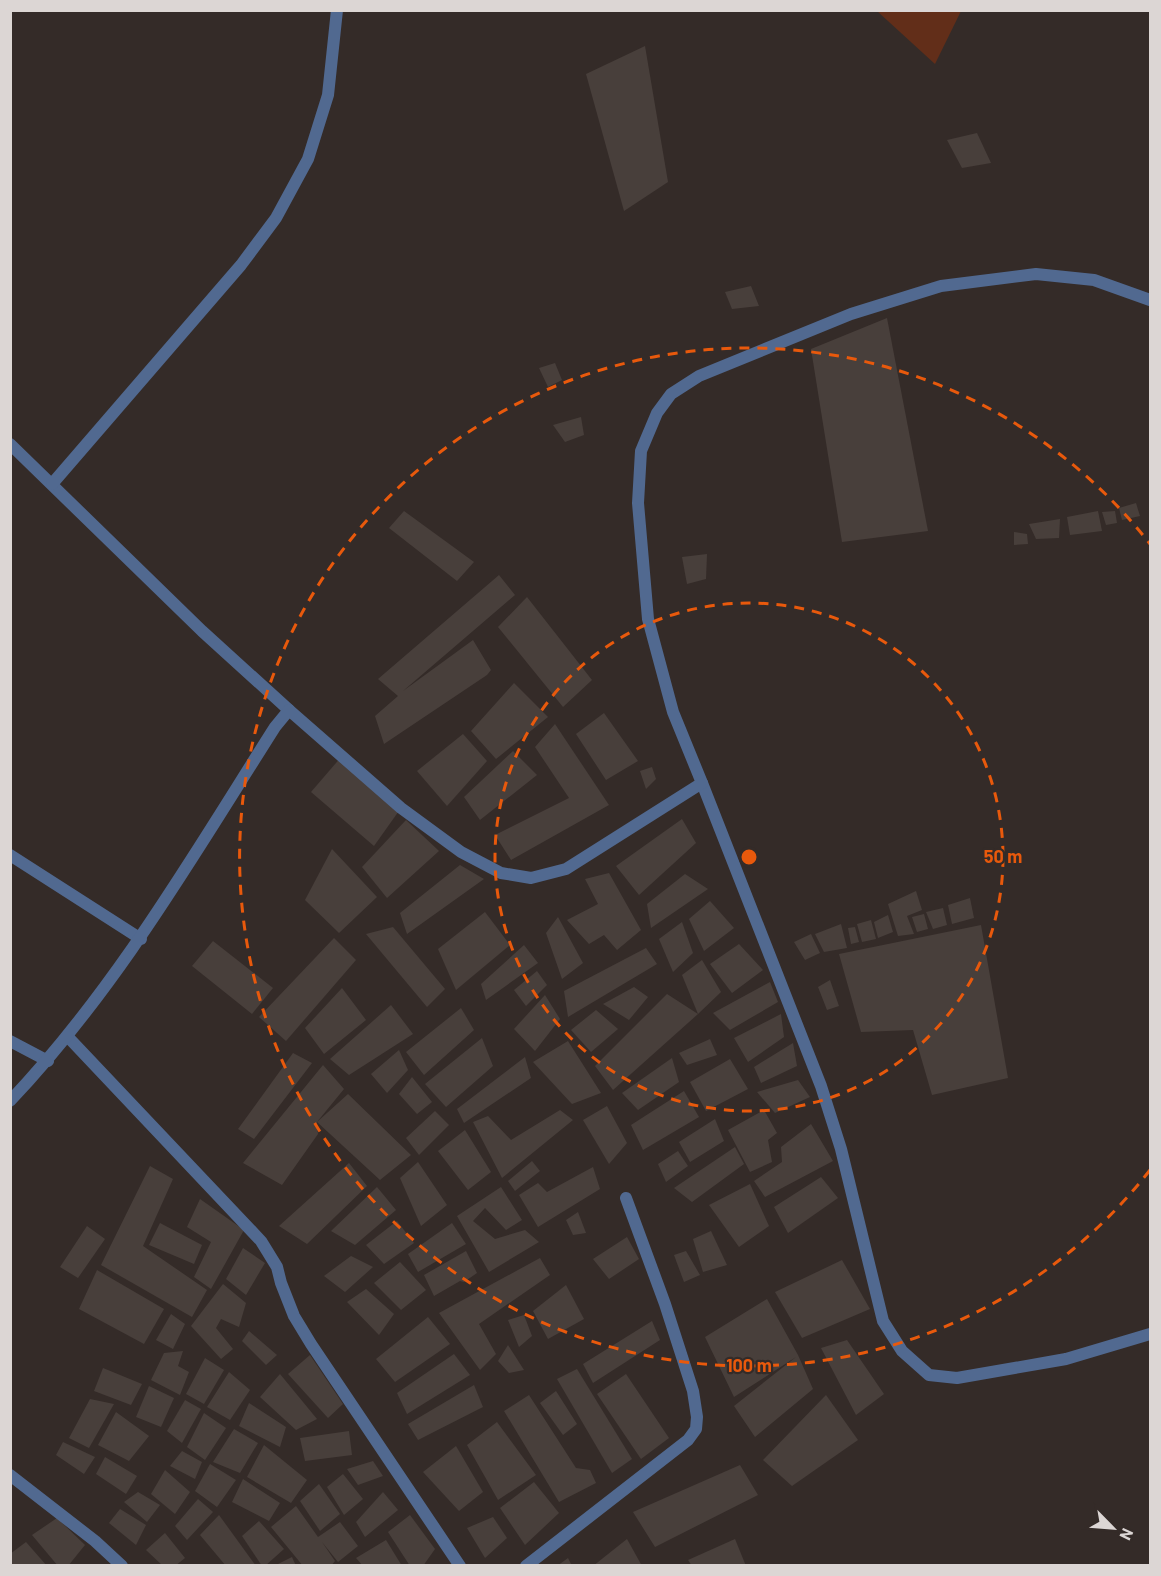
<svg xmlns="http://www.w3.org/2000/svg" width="1161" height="1576" viewBox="0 0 1161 1576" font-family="Barlow,sans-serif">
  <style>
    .green { fill: #622e19 }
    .building { fill: #483f3b }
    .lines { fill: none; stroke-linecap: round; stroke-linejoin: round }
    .minor { stroke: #516990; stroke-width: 12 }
    .ring { fill: none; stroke: #e8590c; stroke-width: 3; stroke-dasharray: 10 8 }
    .centre { fill: #e8590c; stroke: #342b28; stroke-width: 3 }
    .ring-label { font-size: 18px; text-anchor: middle; font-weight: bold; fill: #e8590c; stroke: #342b28; stroke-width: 4.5; stroke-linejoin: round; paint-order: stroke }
  </style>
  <rect width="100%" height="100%" fill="#342b28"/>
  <!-- green -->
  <polygon class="green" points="877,11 961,11 935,64"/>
  <!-- building -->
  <g class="building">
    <polygon points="645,46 668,182 624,211 586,74"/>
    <polygon points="977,133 991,163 962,168 947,140"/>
    <polygon points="751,286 759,306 732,309 725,292"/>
    <polygon points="887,318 928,531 842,542 811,349"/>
    <polygon points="555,363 562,380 548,387 539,368"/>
    <polygon points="581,417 584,435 565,442 553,425"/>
    <polygon points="1136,503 1140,516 1122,520 1119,508"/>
    <polygon points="404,511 474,562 457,581 389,528"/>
    <polygon points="1098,511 1102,531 1070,535 1067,517"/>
    <polygon points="1115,511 1117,523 1106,525 1102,512"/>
    <polygon points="1060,519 1059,538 1036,539 1029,524"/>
    <polygon points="1014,532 1027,534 1028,544 1014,545"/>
    <polygon points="707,554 706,579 687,584 682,557"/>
    <polygon points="499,575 515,595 403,691 473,640 491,670 487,675 384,744 375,716 398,696 378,679"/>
    <polygon points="527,597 592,680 563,707 498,627"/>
    <polygon points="514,683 548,717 496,759 471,731"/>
    <polygon points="604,713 638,761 606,780 576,734"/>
    <polygon points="555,724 609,805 511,860 495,835 569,798 535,747"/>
    <polygon points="463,734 487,761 447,806 417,771"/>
    <polygon points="513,751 537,775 480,820 464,797"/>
    <polygon points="342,756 401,808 374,846 311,792"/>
    <polygon points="652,767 656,779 646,789 640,771"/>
    <polygon points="682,819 696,843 639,895 616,866"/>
    <polygon points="406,820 439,851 387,898 362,867"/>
    <polygon points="332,849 377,897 339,933 305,900"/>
    <polygon points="460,865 484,879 407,934 400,913"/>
    <polygon points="609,873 641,930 617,950 604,935 589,944 567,920 598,904 585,879"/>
    <polygon points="685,874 708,889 651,928 647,904"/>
    <polygon points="916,891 922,910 907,916 914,934 898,936 888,904"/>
    <polygon points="970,898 974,918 952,924 948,905"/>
    <polygon points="710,901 734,928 704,951 689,919"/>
    <polygon points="943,908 947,925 933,929 926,912"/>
    <polygon points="485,912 510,945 456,990 438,949"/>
    <polygon points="924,914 928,929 917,932 912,917"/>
    <polygon points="888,915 893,932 878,938 874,922"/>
    <polygon points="558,917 583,963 562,979 546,933"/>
    <polygon points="871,920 876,939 862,942 857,924"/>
    <polygon points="682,922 693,953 673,972 659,939"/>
    <polygon points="841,924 847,948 824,952 815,934"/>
    <polygon points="981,925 1008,1078 932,1095 913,1030 861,1032 839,954"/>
    <polygon points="393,927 445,989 427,1007 366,934"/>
    <polygon points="855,927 859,942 851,944 848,928"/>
    <polygon points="811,934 820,953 805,960 794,942"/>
    <polygon points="334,938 356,960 286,1041 259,1017"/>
    <polygon points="213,941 273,988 252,1014 192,966"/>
    <polygon points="739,944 763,970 732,993 710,964"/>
    <polygon points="524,945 538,963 486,1000 481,984"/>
    <polygon points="646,948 657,964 568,1017 564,991"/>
    <polygon points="702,960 721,992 698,1014 682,975"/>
    <polygon points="537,971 547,985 526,1006 514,990"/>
    <polygon points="830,980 839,1006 827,1010 818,987"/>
    <polygon points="770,982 778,1002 730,1030 713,1013"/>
    <polygon points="634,987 648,997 629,1020 603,1004"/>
    <polygon points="342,988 366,1020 324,1054 305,1028"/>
    <polygon points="667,994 698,1014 613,1090 595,1066"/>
    <polygon points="545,995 560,1019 535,1051 514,1029"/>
    <polygon points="391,1005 413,1034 349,1075 330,1059"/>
    <polygon points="461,1008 474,1030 424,1075 406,1052"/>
    <polygon points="596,1010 618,1029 591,1052 571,1030"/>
    <polygon points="781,1014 784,1037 748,1062 734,1038"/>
    <polygon points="482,1038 493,1066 446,1107 425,1084"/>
    <polygon points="710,1039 717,1055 687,1065 679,1053"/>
    <polygon points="568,1041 601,1093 572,1104 533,1062"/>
    <polygon points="793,1043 797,1066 761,1083 754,1067"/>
    <polygon points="399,1050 408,1070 387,1093 371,1074"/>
    <polygon points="293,1053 312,1063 254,1139 238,1129"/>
    <polygon points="525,1057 531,1078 464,1123 457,1109"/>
    <polygon points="672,1058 679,1082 638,1110 622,1093"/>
    <polygon points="730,1059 748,1089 706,1111 690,1082"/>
    <polygon points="323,1065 344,1089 317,1122 348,1094 411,1155 380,1180 317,1122 318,1134 282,1185 243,1163"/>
    <polygon points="412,1077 432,1102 417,1114 399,1094"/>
    <polygon points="798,1080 810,1097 775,1113 757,1092"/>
    <polygon points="684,1091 699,1117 643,1150 631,1125"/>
    <polygon points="607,1106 627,1143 609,1164 583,1120"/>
    <polygon points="560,1110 573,1120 502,1178 473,1122 488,1116 511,1140"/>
    <polygon points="764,1110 777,1133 768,1140 772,1162 750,1172 728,1130"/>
    <polygon points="435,1111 449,1125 419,1155 406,1138"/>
    <polygon points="715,1119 724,1141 690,1162 679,1142"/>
    <polygon points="811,1124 833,1161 765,1197 754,1181 782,1162 781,1147"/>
    <polygon points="465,1130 491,1172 468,1190 438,1151"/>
    <polygon points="735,1147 744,1164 692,1202 674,1188"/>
    <polygon points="678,1151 688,1166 666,1182 658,1164"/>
    <polygon points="532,1161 540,1171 515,1191 508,1181"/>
    <polygon points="418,1162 447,1205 421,1226 400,1178"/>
    <polygon points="349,1163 367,1186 307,1244 279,1226"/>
    <polygon points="150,1166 173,1179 143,1246 207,1290 192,1317 101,1265"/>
    <polygon points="593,1167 600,1189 538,1227 519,1195 538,1183 547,1192"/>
    <polygon points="821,1177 838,1198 788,1233 774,1207"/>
    <polygon points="750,1184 769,1226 739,1247 709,1205"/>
    <polygon points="377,1187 396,1210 355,1245 331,1231"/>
    <polygon points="501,1187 522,1220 506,1230 485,1208 473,1221 495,1239 525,1230 539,1242 489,1272 457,1216"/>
    <polygon points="200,1199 244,1230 211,1289 194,1277 211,1242 187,1227"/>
    <polygon points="578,1212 586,1233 573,1235 566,1220"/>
    <polygon points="397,1221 414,1243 384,1264 366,1245"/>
    <polygon points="160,1223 202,1245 194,1264 149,1245"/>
    <polygon points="452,1223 466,1244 418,1272 408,1254"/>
    <polygon points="87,1226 105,1239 78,1278 60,1267"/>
    <polygon points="711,1231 727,1265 703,1272 693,1239"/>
    <polygon points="627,1237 639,1259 609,1279 593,1259"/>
    <polygon points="243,1248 265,1263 246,1295 226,1279"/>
    <polygon points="466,1251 477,1273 464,1282 460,1281 434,1296 424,1275"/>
    <polygon points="686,1251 700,1275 684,1282 674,1255"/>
    <polygon points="351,1256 373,1267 345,1292 324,1276"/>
    <polygon points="540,1258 550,1275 479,1324 496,1354 480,1370 439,1313"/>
    <polygon points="842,1260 870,1309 802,1338 775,1292"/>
    <polygon points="400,1262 426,1290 401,1310 374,1283"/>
    <polygon points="97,1270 164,1309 144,1344 79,1309"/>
    <polygon points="223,1284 246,1303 239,1327 221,1319 216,1328 233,1349 221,1359 191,1326"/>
    <polygon points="566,1285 584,1319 548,1339 533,1311"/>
    <polygon points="366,1289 394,1314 379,1335 347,1302"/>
    <polygon points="767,1299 798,1355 813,1389 755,1437 734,1406 796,1357 734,1397 705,1337"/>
    <polygon points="171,1314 185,1324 173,1349 156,1340"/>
    <polygon points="524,1315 532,1336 519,1347 508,1320"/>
    <polygon points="428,1317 450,1344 395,1382 376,1359"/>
    <polygon points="652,1321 660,1340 593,1383 583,1364"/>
    <polygon points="249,1331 277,1355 266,1365 242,1341"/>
    <polygon points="847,1340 884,1394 856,1415 821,1348"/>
    <polygon points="508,1345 524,1370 509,1373 498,1361"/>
    <polygon points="183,1351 178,1366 189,1372 180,1395 151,1380 164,1353"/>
    <polygon points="454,1354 470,1375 407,1414 397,1393"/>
    <polygon points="310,1355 343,1404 328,1418 288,1374"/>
    <polygon points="205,1358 224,1370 204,1404 186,1394"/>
    <polygon points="103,1368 142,1384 131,1405 94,1391"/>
    <polygon points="577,1369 632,1459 612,1473 557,1379"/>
    <polygon points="229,1372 250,1390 230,1420 207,1407"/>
    <polygon points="280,1374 317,1419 296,1430 260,1397"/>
    <polygon points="626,1374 669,1438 641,1459 597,1394"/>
    <polygon points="474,1385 483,1407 418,1440 408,1424"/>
    <polygon points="149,1386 174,1398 161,1427 136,1417"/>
    <polygon points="556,1391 577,1424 563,1435 540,1403"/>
    <polygon points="529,1395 576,1468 590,1470 596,1483 559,1502 504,1411"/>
    <polygon points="826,1395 858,1440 792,1486 763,1460"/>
    <polygon points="90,1399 114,1404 89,1448 69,1438"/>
    <polygon points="185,1400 201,1409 182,1443 167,1431"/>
    <polygon points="249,1403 286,1427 280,1447 239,1426"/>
    <polygon points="116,1412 149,1436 129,1461 98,1445"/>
    <polygon points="204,1413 226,1428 205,1460 187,1447"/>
    <polygon points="497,1422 536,1475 498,1500 467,1445"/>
    <polygon points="234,1429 258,1443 240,1473 213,1462"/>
    <polygon points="349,1431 352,1455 305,1461 300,1438"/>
    <polygon points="63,1442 95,1457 84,1474 56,1455"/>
    <polygon points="264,1445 307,1480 291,1503 247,1477"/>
    <polygon points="456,1446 483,1492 459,1511 423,1472"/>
    <polygon points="182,1451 202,1462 195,1479 170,1466"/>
    <polygon points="105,1457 137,1476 126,1494 96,1474"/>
    <polygon points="373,1461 383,1476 358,1485 347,1469"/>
    <polygon points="210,1464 236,1480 217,1507 195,1491"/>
    <polygon points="740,1465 758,1495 655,1547 633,1512"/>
    <polygon points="165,1470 190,1492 175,1514 151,1494"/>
    <polygon points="343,1474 363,1499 344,1515 327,1487"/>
    <polygon points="243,1479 280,1503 269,1521 232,1502"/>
    <polygon points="534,1482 559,1513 525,1545 500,1508"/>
    <polygon points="319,1484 340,1514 320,1531 300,1501"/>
    <polygon points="138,1492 160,1505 147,1522 124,1502"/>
    <polygon points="383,1492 398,1510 365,1537 356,1522"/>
    <polygon points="198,1499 213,1512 187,1540 175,1526"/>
    <polygon points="296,1506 318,1537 340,1522 358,1546 338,1562 322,1542 335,1561 331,1566 303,1566 271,1527"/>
    <polygon points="120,1509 146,1525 136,1545 109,1523"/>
    <polygon points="219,1515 256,1566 226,1566 200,1535"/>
    <polygon points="410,1515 435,1549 423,1566 410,1566 388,1532"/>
    <polygon points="493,1517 507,1538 485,1558 467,1528"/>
    <polygon points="57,1518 85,1545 68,1566 58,1566 32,1535"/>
    <polygon points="259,1521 284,1549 265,1566 262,1566 242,1536"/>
    <polygon points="165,1533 185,1558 175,1566 163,1566 146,1550"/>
    <polygon points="627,1539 642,1566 593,1566"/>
    <polygon points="735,1539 746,1566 692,1566 688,1560"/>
    <polygon points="386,1540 402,1566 363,1566 356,1558"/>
    <polygon points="26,1542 47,1566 10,1566 10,1554"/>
    <polygon points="292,1557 296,1566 274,1566"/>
    <polygon points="568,1558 572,1566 557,1566"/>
  </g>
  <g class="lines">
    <!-- minor -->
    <g class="minor">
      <polyline points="10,444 202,631 289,710"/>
      <polyline points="52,484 241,265 276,218 308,159 328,95 337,10"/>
      <polyline points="702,783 821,1086 841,1149 883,1321 902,1351 929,1375 957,1378 1066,1359 1150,1334"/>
      <polyline points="10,855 141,939"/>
      <polyline points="68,1037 261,1241 277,1267 281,1283 294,1316 311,1344 460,1566"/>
      <polyline points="10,1041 48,1061"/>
      <path d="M10 1101C116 989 193 856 275 727L289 710 401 808 461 852 501 873 531 878 566 869 702 783 673 712 648 619 638 503 641 451 657 413 671 394 699 376 851 314 941 286 1036 274 1094 280 1150 300"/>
      <polyline points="10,1475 95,1541 122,1566"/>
      <polyline points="526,1566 688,1440 696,1429 697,1417 693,1391 665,1304 626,1198"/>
    </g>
  </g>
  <!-- distance rings -->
  <g class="ring">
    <circle cx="749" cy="857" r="254"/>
    <path d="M1150 1170A509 509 0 1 1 1150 544"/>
  </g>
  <circle cx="749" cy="857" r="9" class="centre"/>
  <g class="ring-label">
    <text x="1003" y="863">50 m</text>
    <text x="749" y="1372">100 m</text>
  </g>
  <!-- border -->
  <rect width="1161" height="1576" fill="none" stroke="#dcd6d4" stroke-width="24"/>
  <!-- north arrow -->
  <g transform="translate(1113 1528) rotate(115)" stroke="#342b28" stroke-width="4.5" paint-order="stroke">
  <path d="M0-4.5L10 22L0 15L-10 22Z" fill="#dcd6d4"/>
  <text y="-9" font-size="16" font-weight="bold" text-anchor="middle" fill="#dcd6d4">N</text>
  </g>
</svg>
